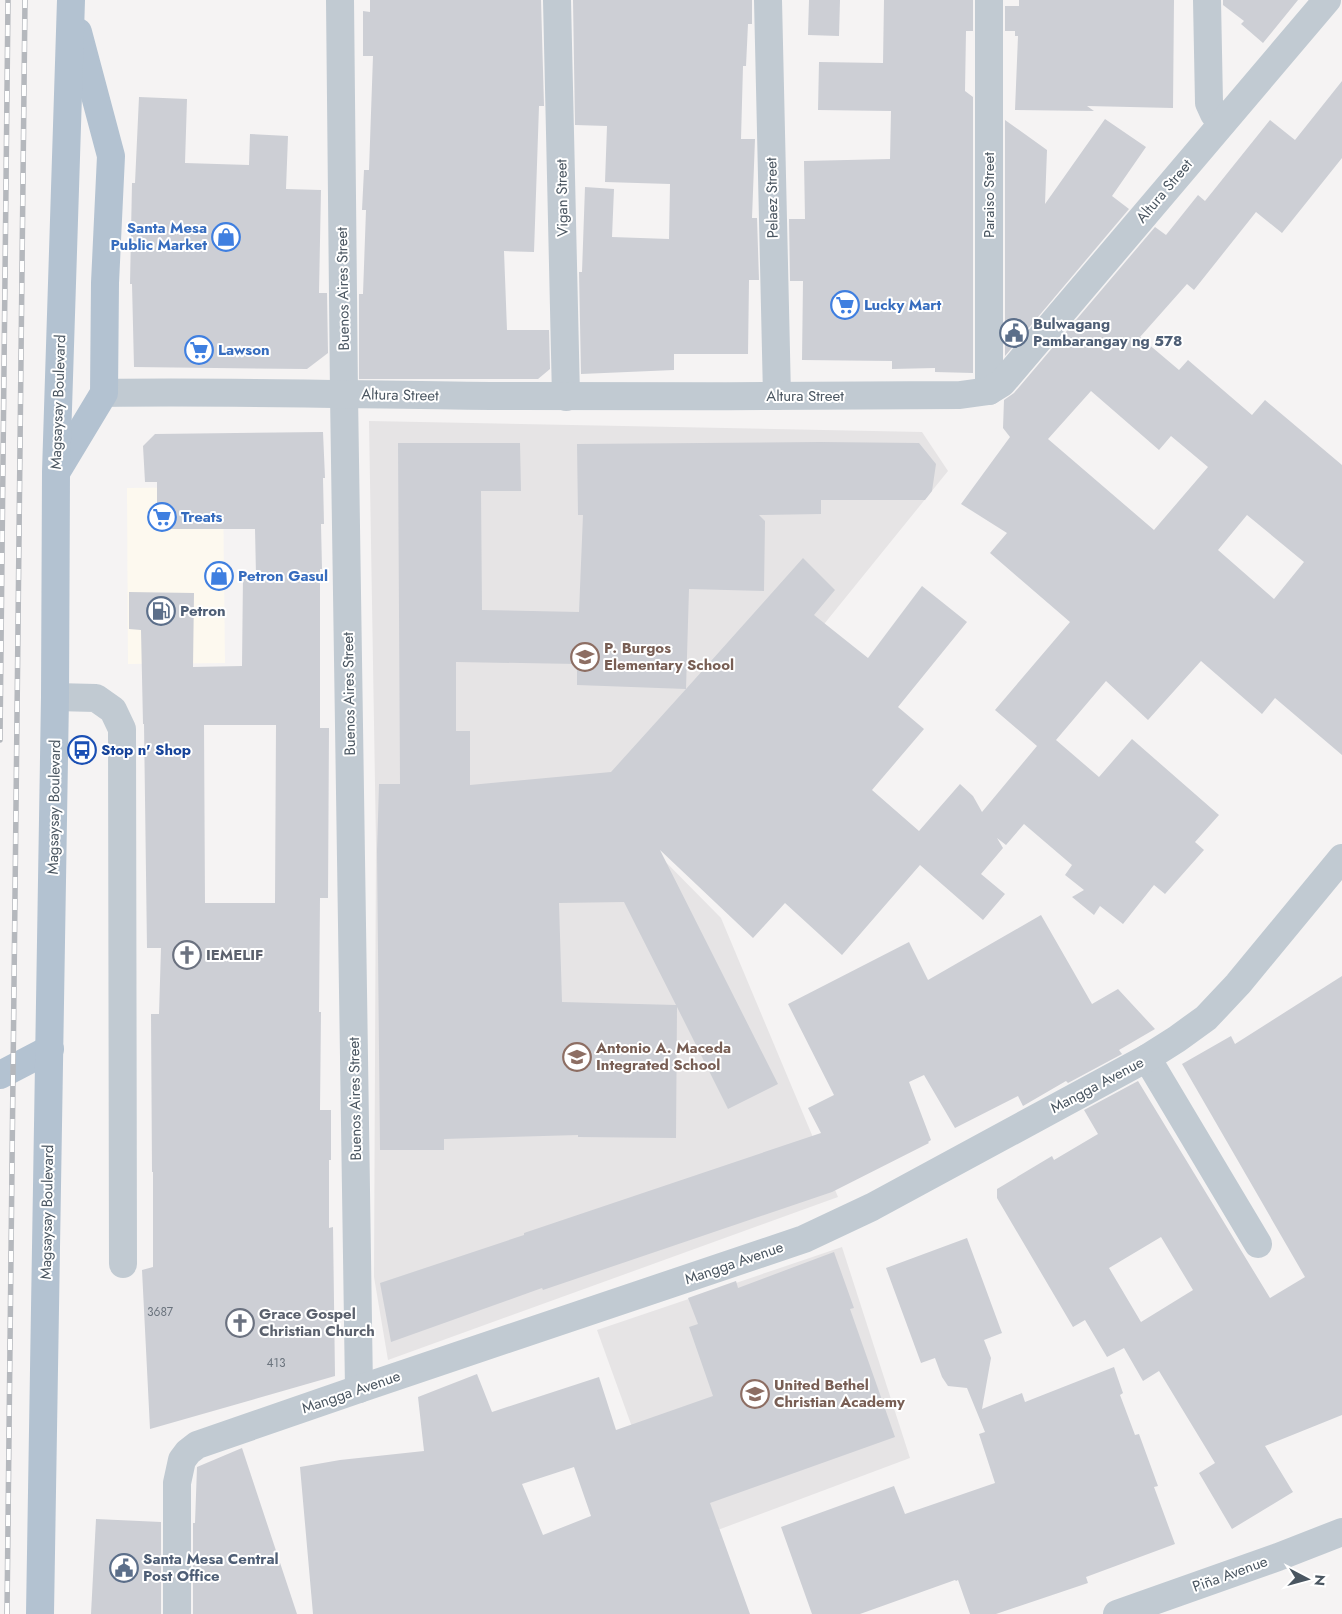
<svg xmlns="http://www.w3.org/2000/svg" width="1342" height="1614" viewBox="0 0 1342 1614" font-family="Jost,sans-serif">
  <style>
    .commercial { fill: #fdf9ef }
    .education { fill: #e6e4e5 }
    .building { fill: #cdcfd5; fill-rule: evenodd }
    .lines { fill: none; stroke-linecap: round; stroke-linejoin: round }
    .minor { stroke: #c1cad2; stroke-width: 28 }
    .tertiary { stroke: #c1cad2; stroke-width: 28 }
    .primary { stroke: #b3c2d1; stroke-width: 28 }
    .rail-casing { stroke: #b5b8bd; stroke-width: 5.5 }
    .rail { stroke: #fff; stroke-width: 4; stroke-dasharray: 11; stroke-linecap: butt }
    .labels { text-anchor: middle; stroke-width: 4; stroke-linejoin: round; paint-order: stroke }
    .number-label { font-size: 12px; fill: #6b747e }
    .street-label { font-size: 15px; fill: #4a5661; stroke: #fff }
    .shop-label { font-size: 15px; font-weight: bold; fill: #366cbe; stroke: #fff; text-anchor: start }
    .service-label { font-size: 15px; font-weight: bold; fill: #4e5e75; stroke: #fff; text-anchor: start }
    .education-label { font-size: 15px; font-weight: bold; fill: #785e54; stroke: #fff; text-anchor: start }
    .transit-label { font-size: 15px; font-weight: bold; fill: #164399; stroke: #fff; text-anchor: start }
    .worship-label { font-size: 15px; font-weight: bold; fill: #5b616d; stroke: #fff; text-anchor: start }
  </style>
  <rect width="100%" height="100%" fill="#f5f3f3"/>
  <!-- commercial -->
  <polygon class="commercial" points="223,487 225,663 128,664 127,488"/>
  <!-- education -->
  <g class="education">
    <polygon points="369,421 922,432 948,471 647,843 721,918 838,1197 388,1360 374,1277 376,844"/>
    <polygon points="842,1247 910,1458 675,1546 597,1330"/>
  </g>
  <!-- building -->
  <g class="building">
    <polygon points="370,0 541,0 544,106 539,106 534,252 504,251 507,330 549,330 550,369 538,379 359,379 359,294 363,294 366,210 362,210 364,170 369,170 373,56 363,56 363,11 370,12"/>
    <polygon points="573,0 752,0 752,24 748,24 746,66 743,66 741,139 755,139 752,218 757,218 759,280 749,280 748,354 674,354 674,370 581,374 579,272 582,272 585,187 614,189 612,237 669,239 670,184 605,182 607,126 575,125"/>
    <polygon points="809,0 840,0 839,36 808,35"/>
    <polygon points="884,0 973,0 973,31 966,31 965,91 973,97 973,373 935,372 935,368 892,369 892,361 802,360 803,281 790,281 789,219 805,219 804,161 890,159 891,111 818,110 819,62 883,63"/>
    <polygon points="1019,0 1174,0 1173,108 1087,106 1094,111 1015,110 1018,36 1015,36 1015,31 1005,31 1005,6 1019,6"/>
    <polygon points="1223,0 1298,0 1263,43 1241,24 1244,21 1223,5"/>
    <path d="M1342 81V158L1282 233 1256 212 1194 290 1187 284 1140 337 1179 370 1188 360 1252 415 1265 400 1342 465V755L1275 698 1262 714 1201 661 1148 720 1106 681 1056 740 1099 777 1132 739 1219 815 1195 842 1204 850 1165 894 1154 885 1123 924 1100 906 1094 915 1072 897 1084 890 1065 875 1072 865 1024 824 1006 845 997 838 1003 848 981 874 1005 894 983 920 920 865 842 955 785 903 753 938 660 850 778 1084 728 1109 677 1007 676 1138 578 1137V1135L444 1139V1150H380L377 851 379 784H400L398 443H520L521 491H481L482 610 579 612 583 515H578L577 444 820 442 919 443 936 464 932 491 925 500H821V514L759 515 765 521 764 591 689 589 686 689 803 558 835 590 814 615 868 658 922 586 967 622 898 707 924 729 872 790 919 831 960 784 973 796 982 812 1037 746 995 710 1070 622 990 553 1007 533 961 504 1010 437 1003 428 1004 400 1014 393 1155 227 1166 235 1198 195 1205 201 1270 120 1295 140ZM1091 391 1159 450 1171 436 1208 467 1154 530 1048 439ZM1247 515 1304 562 1274 599 1218 550ZM456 662 577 664V685L686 689 611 772 470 785V731H456ZM624 902 676 1005 562 1002 559 903Z"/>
    <polygon points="139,97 187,99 185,163 249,165 250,134 288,136 286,189 321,190 319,293 327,293 328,353 307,369 134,367 132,284 130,284 132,183 135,183"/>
    <polygon points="1105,119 1146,147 1112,196 1129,209 1005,356 1005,120 1047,150 1045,204"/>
    <path d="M323 432 325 478H323L324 524H321L322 569H320V728H329L328 898H320L319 1012H321L320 1110H331V1160H329V1228L333 1227 335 1376 150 1429 142 1270 153 1267V1172H152L151 1014H159L161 948H147L144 724H143L141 630 129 629V592L194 593 193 667 242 666 243 575H256L255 529H169L157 526V482H145L143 446 155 434ZM204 725H276L275 903H205Z"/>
    <polygon points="1041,915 1092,1004 1118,989 1155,1029 1119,1050 1122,1054 1068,1083 1066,1081 1023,1106 1018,1096 955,1128 924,1075 909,1082 931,1140 928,1142 929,1143 832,1192 543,1290 542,1288 391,1342 380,1283 524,1235 524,1233 821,1133 808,1108 834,1095 788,1004 909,942 928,980"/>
    <path d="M1342 976V1415L1265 1446 1293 1492 1232 1529 1199 1473 1215 1463 1159 1371 1143 1381 1124 1348 1107 1357 1085 1320 1073 1327 997 1198V1189L1052 1156 1054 1160 1098 1134 1084 1110 1138 1081 1270 1298 1305 1277 1182 1064 1231 1036 1235 1044ZM1161 1237 1193 1290 1141 1322 1109 1268Z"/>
    <polygon points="967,1238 1002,1333 984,1340 991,1358 982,1409 1022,1393 1025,1402 1114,1367 1123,1393 1120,1395 1135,1435 1139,1434 1158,1486 1154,1487 1175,1544 1086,1577 1088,1583 996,1614 970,1614 958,1580 956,1581 955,1580 860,1614 812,1614 781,1527 894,1486 905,1514 995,1483 979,1434 985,1432 967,1388 948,1386 942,1377 935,1358 921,1363 886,1268"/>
    <path d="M834 1252 854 1308 850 1309 895 1437 710 1503 750 1614H313L300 1467 340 1460 424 1451 418 1397 477 1374 492 1412 599 1377 616 1430 713 1396 689 1327 698 1324 688 1298 736 1281 738 1288ZM574 1467 591 1516 543 1535 522 1484Z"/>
    <polygon points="242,1448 297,1614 193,1614 193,1523 195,1523 197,1467"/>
    <polygon points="96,1519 161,1522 161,1614 91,1614"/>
  </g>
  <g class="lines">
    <!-- minor -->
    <g class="minor">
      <polyline points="340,0 344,394 359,1389"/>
      <polyline points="557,0 566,397"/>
      <polyline points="768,0 777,396"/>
      <polyline points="1207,0 1209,103 1214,114 1222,123"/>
      <polyline points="989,391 989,0"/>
      <polyline points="55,697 96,698 113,710 122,729 123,1264"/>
      <polyline points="1147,1058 1258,1244"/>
      <polyline points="177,1614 177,1483 182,1460 188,1452 197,1445 359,1389 804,1239 872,1207 1147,1058 1177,1039 1206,1018 1238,984 1342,858"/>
    </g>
    <!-- tertiary -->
    <g class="tertiary">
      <path d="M104 393C233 391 362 395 491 396 647 397 804 396 960 395L989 391 1002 383 1327 0"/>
      <polyline points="1117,1614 1278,1557 1342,1532"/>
    </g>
    <!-- primary -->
    <g class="primary">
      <polyline points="57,471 104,393 105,283 111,156 78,32"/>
      <polyline points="0,1075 50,1049"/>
      <polyline points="40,1614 55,697 56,472 71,0"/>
    </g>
    <defs>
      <g id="rail">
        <polyline points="0,740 8,0"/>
        <polyline points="7,1614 25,0"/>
      </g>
    </defs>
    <!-- rail casing -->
    <use href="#rail" class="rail-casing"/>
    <!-- rail -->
    <use href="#rail" class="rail"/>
  </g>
  <!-- icons -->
  <defs>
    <symbol id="shop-ring" viewBox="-11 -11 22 22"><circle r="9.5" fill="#fff" stroke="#3f7fe0" stroke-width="1.5"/><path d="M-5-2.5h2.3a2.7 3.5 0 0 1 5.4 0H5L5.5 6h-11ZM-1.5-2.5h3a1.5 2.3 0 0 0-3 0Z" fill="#3f7fe0"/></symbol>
    <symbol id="supermarket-ring" viewBox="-11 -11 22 22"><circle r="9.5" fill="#fff" stroke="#3f7fe0" stroke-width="1.5"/><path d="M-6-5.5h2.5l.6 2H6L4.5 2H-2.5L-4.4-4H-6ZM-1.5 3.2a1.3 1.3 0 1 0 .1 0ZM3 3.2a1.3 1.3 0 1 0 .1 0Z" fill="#3f7fe0"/></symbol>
    <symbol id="civic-ring" viewBox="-11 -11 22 22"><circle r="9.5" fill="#fff" stroke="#5c6f8a" stroke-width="1.5"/><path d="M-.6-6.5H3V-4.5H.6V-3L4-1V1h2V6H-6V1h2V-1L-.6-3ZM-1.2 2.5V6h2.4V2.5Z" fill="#5c6f8a"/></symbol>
    <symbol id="fuel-ring" viewBox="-11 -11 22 22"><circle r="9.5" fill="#fff" stroke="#5c6f8a" stroke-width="1.5"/><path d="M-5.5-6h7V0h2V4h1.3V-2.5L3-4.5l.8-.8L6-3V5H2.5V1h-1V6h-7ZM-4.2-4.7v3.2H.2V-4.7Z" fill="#5c6f8a"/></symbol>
    <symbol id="school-ring" viewBox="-11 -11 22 22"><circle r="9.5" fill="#fff" stroke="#8d6e63" stroke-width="1.5"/><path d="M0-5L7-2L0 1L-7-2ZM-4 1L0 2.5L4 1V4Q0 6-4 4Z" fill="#8d6e63"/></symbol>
    <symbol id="bus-ring" viewBox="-11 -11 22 22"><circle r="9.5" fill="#fff" stroke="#1a4fb4" stroke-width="1.5"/><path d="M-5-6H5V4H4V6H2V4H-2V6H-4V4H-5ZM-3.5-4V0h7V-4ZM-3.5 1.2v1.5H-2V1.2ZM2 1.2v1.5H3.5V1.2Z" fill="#1a4fb4"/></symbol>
    <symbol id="church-ring" viewBox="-11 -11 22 22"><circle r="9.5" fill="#fff" stroke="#6b7280" stroke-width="1.5"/><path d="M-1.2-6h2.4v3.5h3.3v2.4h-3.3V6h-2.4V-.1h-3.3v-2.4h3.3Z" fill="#6b7280"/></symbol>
  </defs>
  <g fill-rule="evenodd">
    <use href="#shop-ring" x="210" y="221" width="32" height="32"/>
    <use href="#supermarket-ring" x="829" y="289" width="32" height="32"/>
    <use href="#civic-ring" x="998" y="317" width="32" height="32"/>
    <use href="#supermarket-ring" x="183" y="334" width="32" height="32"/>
    <use href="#supermarket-ring" x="146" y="501" width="32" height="32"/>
    <use href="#shop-ring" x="203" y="560" width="32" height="32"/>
    <use href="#fuel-ring" x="145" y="595" width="32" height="32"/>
    <use href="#school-ring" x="569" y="641" width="32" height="32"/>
    <use href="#bus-ring" x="66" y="734" width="32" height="32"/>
    <use href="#church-ring" x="171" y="939" width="32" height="32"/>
    <use href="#school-ring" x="561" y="1041" width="32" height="32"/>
    <use href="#church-ring" x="224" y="1307" width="32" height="32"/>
    <use href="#school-ring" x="739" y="1378" width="32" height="32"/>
    <use href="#civic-ring" x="108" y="1552" width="32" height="32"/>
  </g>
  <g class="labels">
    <!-- number labels -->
    <g class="number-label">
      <text x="160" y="1316">3687</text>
      <text x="276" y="1367">413</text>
    </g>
    <!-- street labels -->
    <g class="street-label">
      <text transform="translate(1164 191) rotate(-50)" y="5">Altura Street</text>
      <text transform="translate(989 195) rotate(-90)" y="5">Paraiso Street</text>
      <text transform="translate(562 198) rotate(-91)" y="5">Vigan Street</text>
      <text transform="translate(772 198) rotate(-91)" y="5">Pelaez Street</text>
      <text transform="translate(343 289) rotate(-91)" y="5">Buenos Aires Street</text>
      <text transform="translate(400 395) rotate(1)" y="5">Altura Street</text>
      <text x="805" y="401">Altura Street</text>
      <text transform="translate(58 402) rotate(-88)" y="5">Magsaysay Boulevard</text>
      <text transform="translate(349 694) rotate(-91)" y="5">Buenos Aires Street</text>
      <text transform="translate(54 807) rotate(-89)" y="5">Magsaysay Boulevard</text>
      <text transform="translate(1097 1085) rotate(-28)" y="5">Mangga Avenue</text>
      <text transform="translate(355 1099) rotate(-91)" y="5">Buenos Aires Street</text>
      <text transform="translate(47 1212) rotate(-89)" y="5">Magsaysay Boulevard</text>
      <text transform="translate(734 1263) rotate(-19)" y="5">Mangga Avenue</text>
      <text transform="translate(351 1392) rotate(-19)" y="5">Mangga Avenue</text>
      <text transform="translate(1230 1574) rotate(-20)" y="5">Piña Avenue</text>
    </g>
    <!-- shop labels -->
    <g class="shop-label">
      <text x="207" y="233" text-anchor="end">Santa Mesa<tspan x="207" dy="17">Public Market</tspan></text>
      <text x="864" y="310">Lucky Mart</text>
      <text x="218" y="355">Lawson</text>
      <text x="181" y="522">Treats</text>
      <text x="238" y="581">Petron Gasul</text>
    </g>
    <!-- service labels -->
    <g class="service-label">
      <text x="1033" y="329">Bulwagang<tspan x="1033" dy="17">Pambarangay ng 578</tspan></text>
      <text x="180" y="616">Petron</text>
      <text x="143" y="1564">Santa Mesa Central<tspan x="143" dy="17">Post Office</tspan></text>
    </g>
    <!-- education labels -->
    <g class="education-label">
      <text x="604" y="653">P. Burgos<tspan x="604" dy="17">Elementary School</tspan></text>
      <text x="596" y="1053">Antonio A. Maceda<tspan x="596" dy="17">Integrated School</tspan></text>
      <text x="774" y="1390">United Bethel<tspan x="774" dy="17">Christian Academy</tspan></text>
    </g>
    <!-- transit labels -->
    <g class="transit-label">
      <text x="101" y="755">Stop n' Shop</text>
    </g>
    <!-- worship labels -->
    <g class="worship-label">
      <text x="206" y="960">IEMELIF</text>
      <text x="259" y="1319">Grace Gospel<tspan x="259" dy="17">Christian Church</tspan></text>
    </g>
  </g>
  <!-- north arrow -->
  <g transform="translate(1307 1579) rotate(96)" stroke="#ffffff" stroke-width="4" paint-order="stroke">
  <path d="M0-4L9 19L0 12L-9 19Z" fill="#4a5661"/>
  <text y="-8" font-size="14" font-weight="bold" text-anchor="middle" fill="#4a5661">N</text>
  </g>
</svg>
